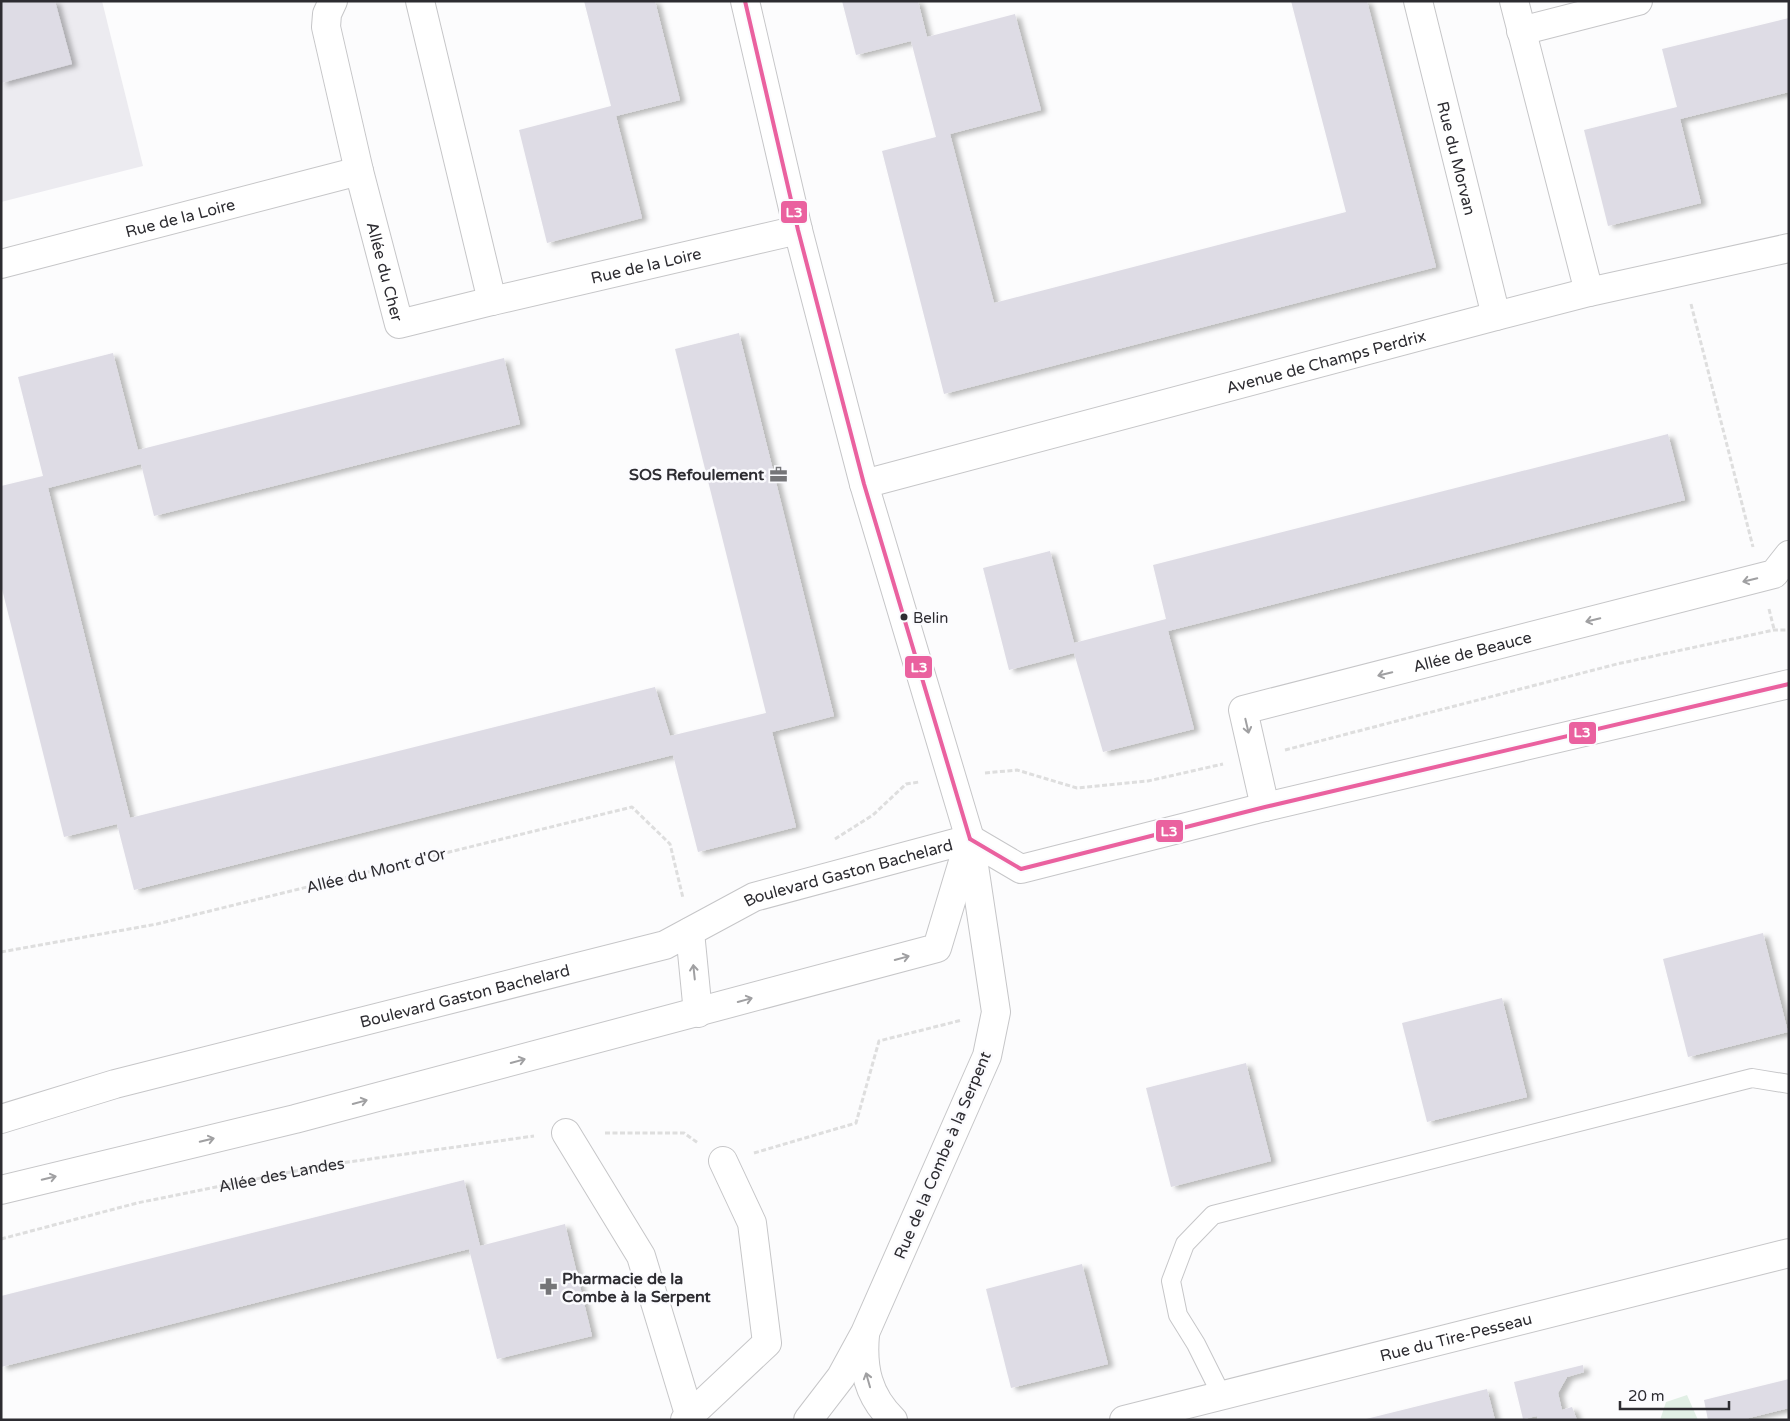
<svg xmlns="http://www.w3.org/2000/svg" width="1790" height="1421" viewBox="0 0 1790 1421" font-family="'Varela Round',sans-serif">
  <style>
    .built { fill: #ecebf0 }
    .green { fill: #e1efe5 }
    .building { fill: #dedce5; filter: url(#shadow) }
    .lines { fill: none; stroke-linecap: round; stroke-linejoin: round }
    .lane-casing { stroke: #c6c6c8; stroke-width: 20 }
    .street-casing { stroke: #c6c6c8; stroke-width: 30 }
    .secondary-casing { stroke: #c6c6c8; stroke-width: 30 }
    .path { stroke: #dedede; stroke-width: 3; stroke-dasharray: 5 2.5; stroke-linecap: butt }
    .lane { stroke: #fff; stroke-width: 18 }
    .street { stroke: #fff; stroke-width: 28 }
    .secondary { stroke: #fff; stroke-width: 28 }
    .bus-1-casing { stroke: #fbfbfe; stroke-width: 8 }
    .bus-1 { stroke: #ea619f; stroke-width: 4 }
    .oneway { stroke: #a0a0a2 }
    .bus-dot { fill: #2d2c31; stroke: #fbfbfe; stroke-width: 2 }
    .labels { text-anchor: middle; stroke-width: 5; stroke-linejoin: round; paint-order: stroke }
    .bus-label { font-size: 15px; fill: #2d2c31; stroke: #fbfbfe; text-anchor: start }
    .street-label { font-size: 16px; fill: #2d2c31; stroke: #fbfbfe }
    .poi-label { font-size: 16px; font-weight: bold; fill: #2d2c31; stroke: #fbfbfe; text-anchor: end }
    .line-badge { stroke: #fbfbfe; stroke-width: 2 }
    .badge-label { font-size: 14px; text-anchor: middle; font-weight: bold; fill: #fff }
  </style>
  <defs>
    <filter id="shadow"><feDropShadow dx="5.5" dy="3" stdDeviation="2.5" flood-color="#0004"/></filter>
  </defs>
  <rect width="100%" height="100%" fill="#fcfcfd"/>
  <!-- built -->
  <polygon class="built" points="1,1 102,1 143,166 1,202"/>
  <!-- green -->
  <polygon class="green" points="1687,1395 1698,1420 1660,1420 1666,1402"/>
  <!-- building -->
  <g class="building">
    <polygon points="1,1 55,1 72,64 1,83"/>
    <polygon points="584,1 655,1 680,100 616,116 642,218 547,243 519,130 611,106"/>
    <polygon points="842,1 918,1 927,37 1015,14 1041,110 950,134 994,303 1346,212 1291,1 1367,1 1436,267 944,394 882,151 936,137 911,41 856,55"/>
    <polygon points="1789,18 1789,92 1680,119 1701,203 1608,226 1584,130 1677,107 1662,49"/>
    <polygon points="739,333 834,716 772,732 796,827 698,852 673,755 134,890 117,824 64,837 1,585 1,486 43,476 18,377 113,353 138,450 504,358 520,424 154,516 141,464 48,488 130,818 655,687 670,736 766,713 675,349"/>
    <polygon points="1668,434 1685,500 1168,631 1194,729 1103,752 1074,653 1009,670 983,568 1050,551 1074,643 1166,619 1153,565"/>
    <polygon points="1763,933 1788,1032 1688,1057 1663,959"/>
    <polygon points="1502,998 1527,1097 1427,1122 1402,1023"/>
    <polygon points="1246,1063 1271,1161 1171,1187 1146,1088"/>
    <polygon points="464,1180 480,1246 565,1224 592,1336 497,1359 469,1249 1,1367 1,1296"/>
    <polygon points="1082,1264 1108,1364 1011,1388 986,1289"/>
    <polygon points="1583,1365 1584,1372 1567,1377 1558,1393 1562,1410 1572,1407 1577,1420 1538,1420 1537,1416 1523,1419 1514,1382"/>
    <polygon points="1789,1379 1789,1408 1741,1420 1708,1420 1704,1400"/>
    <polygon points="1487,1389 1495,1420 1366,1420 1366,1419"/>
  </g>
  <g class="lines">
    <defs>
      <polyline id="lane" points="1221,1394 1196,1344 1178,1315 1171,1281 1185,1244 1213,1215 1752,1078 1789,1084"/>
      <g id="street">
        <path id="s2" d="M333 1 327 14 326 27 359 171 399 324 492 301 420 1"/>
        <polyline points="745,1 798,230 864,484 970,839 996,1012 987,1056 865,1333 841,1377 808,1420"/>
        <path id="s3" d="M1418 1 1496 316"/>
        <polyline points="1514,1 1589,292"/>
        <polyline points="1521,31 1638,1"/>
        <path id="s4" d="M1 264 359 171"/>
        <path id="s5" d="M492 301 798 230"/>
        <path id="s6" d="M864 484 1496 316 1589 292 1789 248"/>
        <path id="s7" d="M1265 807 1243 710 1774 574 1789 555"/>
        <polyline points="690,932 698,1013"/>
        <polyline points="566,1133 641,1256 689,1414"/>
        <polyline points="1,1190 295,1119 937,948 968,845"/>
        <path d="M865 1335C862 1368 868 1396 893 1420"/>
        <polyline points="685,1420 767,1343 752,1223 723,1161"/>
        <path id="s8" d="M1124 1420 1789 1253"/>
      </g>
      <g id="secondary">
        <path id="s9" d="M1 1119 115 1084 665 945 754 897 970 839 1021 869 1265 807 1789 684"/>
      </g>
    </defs>
    <!-- lane casing -->
    <use href="#lane" class="lane-casing"/>
    <!-- street casing -->
    <use href="#street" class="street-casing"/>
    <!-- secondary casing -->
    <use href="#secondary" class="secondary-casing"/>
    <!-- path -->
    <g class="path">
      <polyline points="1691,304 1753,547"/>
      <polyline points="1769,609 1774,629"/>
      <polyline points="1285,750 1617,664 1774,630 1789,630"/>
      <polyline points="985,773 1017,770 1077,788 1148,781 1223,764"/>
      <polyline points="835,839 873,815 906,784 919,782"/>
      <polyline points="1,952 157,924 632,807 670,844 683,898"/>
      <polyline points="605,1133 684,1133 698,1143"/>
      <polyline points="754,1153 856,1123 879,1041 962,1020"/>
      <path id="s1" d="M1 1239 137 1203 320 1166 534 1136"/>
    </g>
    <!-- lane -->
    <use href="#lane" class="lane"/>
    <!-- street -->
    <use href="#street" class="street"/>
    <!-- secondary -->
    <use href="#secondary" class="secondary"/>
    <defs>
      <g id="bus-1">
        <polyline points="745,1 798,230 864,484 970,839"/>
        <polyline points="970,839 1021,869 1265,807 1789,684"/>
      </g>
    </defs>
    <!-- bus-1 casing -->
    <use href="#bus-1" class="bus-1-casing"/>
    <!-- bus-1 -->
    <use href="#bus-1" class="bus-1"/>
  </g>
  <!-- one-way arrows -->
  <defs><path id="oneway-shaft" d="M-6 0H5M1.5-3L5.5 0L1.5 3" fill="none" stroke-width="1.6" stroke-linecap="round" stroke-linejoin="round" transform="scale(1.25)"/></defs>
  <g class="oneway">
    <use href="#oneway-shaft" transform="translate(1750 580) rotate(166)"/>
    <use href="#oneway-shaft" transform="translate(1593 620) rotate(166)"/>
    <use href="#oneway-shaft" transform="translate(1385 674) rotate(166)"/>
    <use href="#oneway-shaft" transform="translate(1247 726) rotate(77)"/>
    <use href="#oneway-shaft" transform="translate(902 958) rotate(-15)"/>
    <use href="#oneway-shaft" transform="translate(694 972) rotate(-96)"/>
    <use href="#oneway-shaft" transform="translate(745 1000) rotate(-15)"/>
    <use href="#oneway-shaft" transform="translate(518 1061) rotate(-15)"/>
    <use href="#oneway-shaft" transform="translate(360 1102) rotate(-15)"/>
    <use href="#oneway-shaft" transform="translate(207 1140) rotate(-14)"/>
    <use href="#oneway-shaft" transform="translate(49 1178) rotate(-14)"/>
    <use href="#oneway-shaft" transform="translate(868 1380) rotate(-106)"/>
  </g>
  <!-- icons -->
  <defs>
    <symbol id="office-bare" viewBox="-9 -9 18 18"><path d="M-6-3h4V-5.5h4V-3h4V5H-6ZM-1-4.5V-3h2v-1.5ZM-6 0V1H6V0Z" fill="#757578" stroke="#fbfbfe" stroke-width="2.5" paint-order="stroke"/></symbol>
    <symbol id="pharmacy-bare" viewBox="-9 -9 18 18"><path d="M-2-6h4v4h4v4h-4v4h-4v-4h-4v-4h4Z" fill="#757578" stroke="#fbfbfe" stroke-width="2.5" paint-order="stroke"/></symbol>
  </defs>
  <g fill-rule="evenodd">
    <use href="#office-bare" x="766" y="462" width="25" height="25"/>
    <use href="#pharmacy-bare" x="536" y="1274" width="25" height="25"/>
  </g>
  <!-- markers -->
  <circle class="bus-dot" cx="904" cy="617" r="4.5"/>
  <g class="labels">
    <!-- bus labels -->
    <g class="bus-label">
      <text x="913" y="623">Belin</text>
    </g>
    <!-- street labels -->
    <g class="street-label">
      <text dy="6" stroke="none"><textPath href="#s3" startOffset="162">Rue du Morvan</textPath></text>
      <text dy="6" stroke="none"><textPath href="#s4" startOffset="185">Rue de la Loire</textPath></text>
      <text dy="6" stroke="none"><textPath href="#s5" startOffset="158">Rue de la Loire</textPath></text>
      <text dy="6" stroke="none"><textPath href="#s2" startOffset="279">Allée du Cher</textPath></text>
      <text dy="6" stroke="none"><textPath href="#s6" startOffset="478">Avenue de Champs Perdrix</textPath></text>
      <text dy="6" stroke="none"><textPath href="#s7" startOffset="336">Allée de Beauce</textPath></text>
      <text transform="translate(376 870) rotate(-14)" y="6">Allée du Mont d'Or</text>
      <text dy="6" stroke="none"><textPath href="#s9" startOffset="885">Boulevard Gaston Bachelard</textPath></text>
      <text dy="6" stroke="none"><textPath href="#s9" startOffset="480">Boulevard Gaston Bachelard</textPath></text>
      <text transform="translate(942 1155) rotate(-67)" y="6">Rue de la Combe à la Serpent</text>
      <text dy="6" stroke="none"><textPath href="#s1" startOffset="288">Allée des Landes</textPath></text>
      <text dy="6" stroke="none"><textPath href="#s8" startOffset="342">Rue du Tire-Pesseau</textPath></text>
    </g>
    <!-- poi labels -->
    <g class="poi-label">
      <text x="764" y="480">SOS Refoulement</text>
      <text x="562" y="1284" text-anchor="start">Pharmacie de la<tspan x="562" dy="18">Combe à la Serpent</tspan></text>
    </g>
  </g>
  <g class="line-badge">
    <rect x="780" y="200" width="28" height="24" rx="5" fill="#ea619f"/>
    <rect x="904" y="655" width="29" height="24" rx="5" fill="#ea619f"/>
    <rect x="1568" y="721" width="29" height="24" rx="5" fill="#ea619f"/>
    <rect x="1155" y="819" width="29" height="24" rx="5" fill="#ea619f"/>
  </g>
  <g class="badge-label">
    <text x="794" y="217">L3</text>
    <text x="919" y="672">L3</text>
    <text x="1582" y="737">L3</text>
    <text x="1169" y="836">L3</text>
  </g>
  <!-- border -->
  <rect width="1790" height="1421" fill="none" stroke="#2d2c31" stroke-width="5"/>
  <!-- scale -->
  <path d="M1620 1401v8h109v-8" fill="none" stroke="#2d2c31" stroke-width="2.5"/>
  <text x="1628" y="1401" font-size="15" fill="#2d2c31" stroke="#fbfbfe" stroke-width="4" paint-order="stroke">20 m</text>
</svg>
